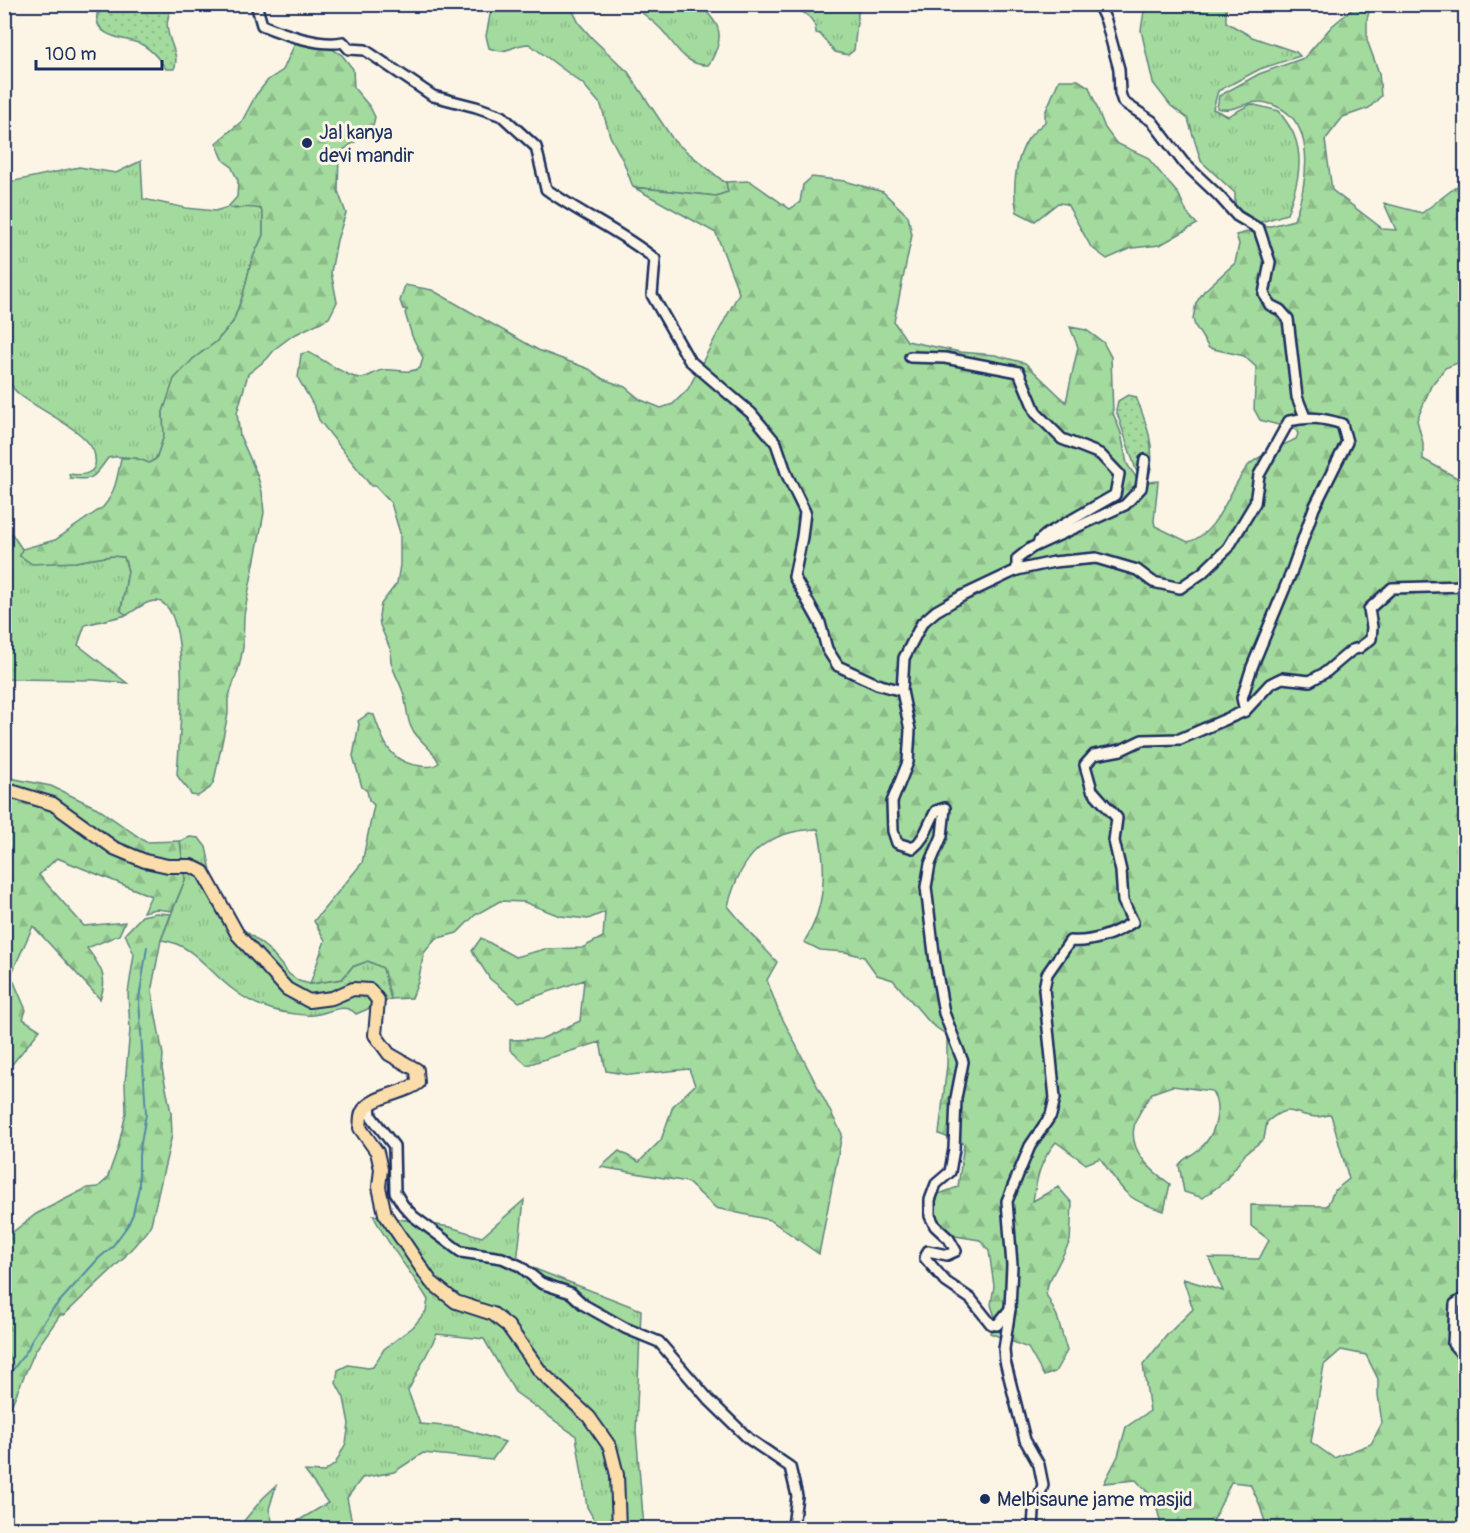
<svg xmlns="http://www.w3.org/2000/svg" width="1470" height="1533" viewBox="0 0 1470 1533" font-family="Pangolin,sans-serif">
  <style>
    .grass { fill: url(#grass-tufts); stroke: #5f847e; stroke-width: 1.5 }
    .forest { fill: url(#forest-firs); stroke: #5f847e; stroke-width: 1.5; fill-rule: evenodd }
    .park { fill: url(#park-dots); stroke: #5f847e; stroke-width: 1.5 }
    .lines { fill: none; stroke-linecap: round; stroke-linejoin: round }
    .stream { stroke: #538ba5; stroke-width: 2 }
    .minor-casing { stroke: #1b2f5e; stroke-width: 14 }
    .major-casing { stroke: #1b2f5e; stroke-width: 16 }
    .minor { stroke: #fcf5e5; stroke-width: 9 }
    .major { stroke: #faddab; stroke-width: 12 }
    .poi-dot { fill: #1b2f5e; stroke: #fcf5e5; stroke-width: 2 }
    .labels { text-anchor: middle; stroke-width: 6; stroke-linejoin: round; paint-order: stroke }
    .poi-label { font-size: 20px; fill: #1b2f5e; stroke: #fcf5e5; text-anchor: start }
  </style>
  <defs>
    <pattern id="grass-tufts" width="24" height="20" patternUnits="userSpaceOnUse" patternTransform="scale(1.5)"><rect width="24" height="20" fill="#a3da9d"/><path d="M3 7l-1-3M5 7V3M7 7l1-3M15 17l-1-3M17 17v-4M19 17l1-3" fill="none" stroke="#8cbb8a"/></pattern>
    <pattern id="forest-firs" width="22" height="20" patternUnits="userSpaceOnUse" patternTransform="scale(1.5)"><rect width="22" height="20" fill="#a3da9d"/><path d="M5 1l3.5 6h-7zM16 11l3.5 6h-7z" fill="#8cbb8a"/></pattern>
    <pattern id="park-dots" width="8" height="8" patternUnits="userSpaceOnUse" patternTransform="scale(1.5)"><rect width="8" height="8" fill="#a3da9d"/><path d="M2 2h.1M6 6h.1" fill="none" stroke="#8cbb8a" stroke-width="1.8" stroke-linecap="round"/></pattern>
  </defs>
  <rect width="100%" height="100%" fill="#fcf5e5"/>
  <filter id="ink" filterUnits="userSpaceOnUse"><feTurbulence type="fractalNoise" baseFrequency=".0167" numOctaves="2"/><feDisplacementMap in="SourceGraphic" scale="12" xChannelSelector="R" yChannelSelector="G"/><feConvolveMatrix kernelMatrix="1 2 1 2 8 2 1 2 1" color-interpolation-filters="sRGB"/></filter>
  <g filter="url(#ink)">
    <!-- grass -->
    <g class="grass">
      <path d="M492 5H570L579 23 592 38 628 72 674 141 723 181 726 182 728 192 716 196 633 187 624 163 610 136 601 105 583 84 529 44C512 44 508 56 489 48L486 36Z"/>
      <path d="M631 5H701C713 20 724 27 717 48 714 54 713 60 708 65 684 66 675 44 661 29 652 20 641 12 631 5Z"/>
      <path d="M758 5H859L854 50 848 55 835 52 820 34 816 33C816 18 800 7 786 8 783 8 780 10 776 10 770 10 764 6 758 5Z"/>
      <path d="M1145 5H1226V22L1252 37 1296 52 1300 56 1260 69 1218 91 1213 109 1228 116 1251 104 1279 111C1284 119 1291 127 1294 135 1305 162 1296 189 1287 214L1258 223 1235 206V193L1201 161 1188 119 1171 106 1153 83 1141 30Z"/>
      <path d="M141 161 143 199 186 208 215 211 228 207 236 209 250 206 261 209 263 216V235L251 262 243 295 233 322 216 342 193 359 163 412 164 436 156 459 149 463C137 458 121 455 108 458 94 477 94 481 70 478L69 474C76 475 85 476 91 471 95 468 96 463 95 458 95 433 37 410 19 394 11 388 8 379 5 370V183L79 167 116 173Z"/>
      <polygon points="4,533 12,534 22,549 20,556 75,562 111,556 124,557 128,571 121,610 127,615 85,625 78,645 127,683 94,680 5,679"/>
      <path d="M190 837 199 838 206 847 212 875 242 928 269 950 289 974 299 981 310 984 342 979 352 967 368 961 383 968 391 999 356 1014C344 1001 328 1014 313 1015 304 1016 277 1012 268 1008 257 1005 244 998 235 991 210 974 193 943 161 940L185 880 180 841Z"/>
      <path d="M524 1200 517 1262 641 1310 636 1431 644 1528H599L587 1507 576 1436 515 1392 484 1339 437 1334 408 1391 420 1424 457 1427 505 1442 492 1460 423 1453 394 1472 362 1478 347 1498 353 1528H286L328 1503 305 1471 324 1472 335 1464 346 1443 349 1424 344 1398 336 1383 338 1370 348 1365 368 1368 373 1367 384 1349 413 1327 426 1311 428 1300C411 1271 388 1246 373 1215L450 1227 482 1237Z"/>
      <polygon points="276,1486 269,1509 274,1528 238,1528 263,1498"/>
    </g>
    <!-- forest -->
    <g class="forest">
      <path d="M1357 5H1371L1367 19V40L1379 73 1381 96 1369 108 1343 117 1325 140 1332 190 1383 229 1396 230 1384 203 1422 213 1465 180V360L1445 368 1431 386 1417 420 1423 443V459L1466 483 1465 1528H1267L1259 1503 1250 1484 1231 1482 1210 1528H1162L1155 1501 1136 1480 1104 1483 1118 1456 1126 1427 1150 1411 1143 1365 1167 1335 1193 1309 1183 1279 1223 1291 1209 1258 1259 1259 1269 1240 1251 1226V1205L1327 1206 1334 1191 1349 1179 1331 1115C1327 1115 1321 1117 1317 1117 1291 1116 1291 1101 1267 1122L1264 1139 1246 1153 1225 1181 1203 1198 1184 1192 1179 1165C1184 1158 1191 1156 1198 1150 1215 1137 1223 1110 1212 1091L1172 1086 1152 1093C1146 1103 1136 1115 1134 1127 1129 1152 1152 1171 1170 1184L1164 1211C1123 1199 1123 1190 1100 1158L1086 1164 1056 1142C1040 1161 1037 1177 1033 1201L1058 1187 1072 1203 1070 1241 1048 1284 1046 1294 1057 1316 1067 1351 1055 1372 1044 1376 1028 1348 990 1333 995 1317 991 1305 994 1286 989 1251 980 1240 955 1236 934 1223 936 1195 958 1187 964 1144 939 1134 947 1065V1035L931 1024 893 980 877 975 864 957 845 952 820 950 804 942C826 908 827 866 818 829 764 831 741 856 728 906L752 935 777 962 767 980 778 1010 842 1134 819 1254 770 1220 716 1208 687 1182 601 1167 619 1151 639 1162 661 1140 673 1106 695 1085 689 1069 630 1075 606 1071 600 1042 527 1065 510 1050V1040L541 1039 580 1021 584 980 519 1002 490 979 472 951 481 938 515 957 545 949 582 948 603 937 605 912 588 919 560 916 524 902 500 901 475 915 457 933 435 939 424 953 418 982 412 998 391 999 383 968 368 961 352 967 342 979 310 984 325 940 314 921 362 863 374 805 369 800 367 791 362 787 353 756 359 724 358 721 368 714 374 715C383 742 390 763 421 766 429 767 433 767 439 763 433 749 420 742 412 729 406 719 407 703 403 692 399 679 388 665 391 651L380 625 379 616 381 604 397 583 400 565V533L391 503 375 486H371L319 420 315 408 298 378 301 354 308 352C321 358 349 379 362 378 369 377 376 371 383 370 396 368 407 375 420 368L423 358 412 336 405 313 407 310 403 309 400 301 405 285 432 290 538 350 589 369 603 379 625 387 641 400 661 408 673 404 688 389 739 293 716 233 633 187 716 196 728 192 726 182 750 181 790 209 800 202 803 185 812 177 845 181 883 192 908 216 912 235 894 322 907 341 960 352 995 355 1025 363 1066 402 1078 347 1070 327 1086 330 1103 342 1111 357 1113 413 1121 433 1127 464 1140 483 1158 481 1154 521 1155 526 1188 542C1219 534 1229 488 1248 466 1257 456 1283 445 1296 439L1298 434 1296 430 1260 420 1254 409 1256 367 1244 356 1209 348 1195 326 1193 319 1196 303 1204 291 1235 263 1239 244 1236 235 1294 220C1308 182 1319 116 1267 103 1246 98 1236 114 1217 108L1219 96 1259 74 1304 58 1332 26ZM1341 1350 1366 1355 1378 1379V1395L1382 1423 1371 1444 1334 1458 1311 1442 1324 1365Z"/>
      <path d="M296 41 332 49 342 55 353 69 354 88 370 107 375 117 372 130 339 153 338 191 346 213 337 240 331 272 337 302 329 318 292 336 276 348 267 359 248 374 237 413 240 436 257 474 262 492 264 513 244 615 243 648 239 667 228 699V714L214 781 210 788 198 796 191 795C188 786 180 783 177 774 179 744 192 617 161 602 150 597 136 610 127 615L121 611 128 571 124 557 111 556 75 562 32 564 20 556 22 549 55 540 103 507C115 494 118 475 121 458H136L149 463 156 459 164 436 163 412 174 379 193 359 216 342 233 322 243 295 251 262 263 235V216L261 209C249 206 239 209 228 207L237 197 238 181 231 166 224 161 216 143 242 121 256 95 268 80 283 70Z"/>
      <path d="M1059 80H1078L1089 87 1105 128 1116 143 1147 157 1179 195 1187 213 1197 224 1160 245 1132 248 1107 259 1091 247 1067 204 1058 203 1035 221 1017 212C1012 190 1015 159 1028 139 1032 133 1039 127 1045 122V113Z"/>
      <path d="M5 777 51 786 97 808 146 842 180 841 185 880 172 911 156 909 143 912 151 896 57 858 39 875 84 926 125 922 119 935 87 948C100 966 109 977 100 999L33 926 11 975 26 1010 23 1019 40 1030 5 1073Z"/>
      <path d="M156 913 171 914 161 940 152 987 153 1000 163 1055 162 1069 171 1112 172 1135 151 1224C144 1238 132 1246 123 1259L64 1315H60L35 1351 5 1420V1238L36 1214 87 1188 98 1187 107 1179 118 1148 126 1113 125 1083 130 1030 128 993 134 954 125 934 142 916Z"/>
    </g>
    <!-- park -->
    <g class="park">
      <path d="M110 5H173C156 34 183 50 174 69H166C160 60 153 51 143 45 130 38 93 39 97 14Z"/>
      <path d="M1128 395 1136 397C1146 422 1157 449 1149 477L1146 479 1141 477 1136 470 1116 410 1118 401Z"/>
    </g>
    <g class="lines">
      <!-- stream -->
      <polyline class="stream" points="4,1389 12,1371 28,1349 32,1339 52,1310 99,1258 112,1247 128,1225 133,1214 139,1187 139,1155 146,1114 139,999 147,947"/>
      <defs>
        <g id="minor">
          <path d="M256 4 262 25C283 34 321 47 343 42L349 49 365 50 433 96 476 107 502 116 536 147 546 189C582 215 622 232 655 259L652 295 689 360 751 413 776 443 787 475 805 512 802 537 794 577 820 623 827 649 838 666 877 684 902 691 910 730 908 762 892 802 893 831 897 843 913 848C926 838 928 824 936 811L945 808 942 836 930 864 926 887 935 962 944 1013 963 1062 956 1098 954 1149 950 1172 936 1184 930 1200V1216L935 1226 949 1239 956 1251 947 1255 928 1251 925 1258 946 1282 971 1299 991 1324 997 1325 1010 1309"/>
          <polyline points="1098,4 1106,21 1119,69 1120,93 1123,102 1152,121 1183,162 1219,196 1237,216 1259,229 1270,262 1264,294 1270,305 1280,310 1288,319 1297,397 1305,417"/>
          <polyline points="910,357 945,358 1019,372 1036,413 1062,439 1100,454 1119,474 1115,495 1047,534 1039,541"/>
          <path d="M1145 460 1141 488 1125 505 1031 548 1017 559V570L1054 562 1096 558 1137 570 1153 582 1180 588 1202 573 1228 548 1255 503 1259 475 1289 421C1309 416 1323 418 1342 424L1347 442 1314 508 1291 573 1252 667 1242 698 1245 711 1270 684 1282 678 1310 681 1326 672 1352 650 1359 648 1371 639 1372 627 1369 609 1392 588 1466 586"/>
          <polyline points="902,691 904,658 922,623 936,611 962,596 1017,570"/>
          <polyline points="370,1104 371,1116 394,1146 395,1192 403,1205 413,1216 461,1252 502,1258 520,1266 541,1283 571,1293 584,1305 625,1328 659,1342 709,1400 749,1439 790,1467 797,1496 793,1526"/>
          <polyline points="1466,1297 1455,1304 1453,1344 1466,1359"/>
          <path d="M1033 1528 1034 1512 1043 1485 1039 1465 1025 1440 1005 1361 1004 1349 1010 1309 1012 1265 1007 1201 1030 1146 1051 1115 1055 1098 1044 989 1047 974 1070 941C1093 943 1114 934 1133 922L1123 901 1121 871 1114 841 1117 818 1092 790 1085 765 1094 755 1121 750 1142 740 1180 739 1245 711"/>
        </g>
        <path id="major" d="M4 789 53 804 114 848 145 861 168 866H191L203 872 238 935 287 989 309 1001 332 998 353 989 370 990 378 1000 375 1035 389 1054 417 1070 418 1083C403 1095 371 1095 362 1113 360 1117 361 1124 360 1128L377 1152 381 1169 379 1187 385 1214 431 1282 456 1302 493 1314 508 1326 540 1371 589 1417 610 1447 617 1475 619 1528"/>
      </defs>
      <!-- minor casing -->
      <use href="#minor" class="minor-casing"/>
      <!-- major casing -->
      <use href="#major" class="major-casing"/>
      <!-- minor -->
      <use href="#minor" class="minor"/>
      <!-- major -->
      <use href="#major" class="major"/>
    </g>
  </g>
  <!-- markers -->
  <g class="poi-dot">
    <circle cx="307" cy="143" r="6"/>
    <circle cx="985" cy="1499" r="6"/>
  </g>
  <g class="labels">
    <!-- poi labels -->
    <g class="poi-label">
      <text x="319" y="139">Jal kanya<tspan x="319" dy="23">devi mandir</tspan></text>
      <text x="997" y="1506">Melbisaune jame masjid</text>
    </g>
  </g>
  <!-- margin -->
  <rect width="1470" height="1533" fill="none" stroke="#fcf5e5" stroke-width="24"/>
  <rect x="12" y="12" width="1446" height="1509" fill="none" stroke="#1b2f5e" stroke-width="2" filter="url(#ink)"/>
  <!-- scale -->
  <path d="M36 60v9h126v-9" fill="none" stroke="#1b2f5e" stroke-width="3"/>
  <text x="45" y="60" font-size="18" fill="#1b2f5e" stroke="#fcf5e5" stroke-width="4.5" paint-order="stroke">100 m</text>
</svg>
